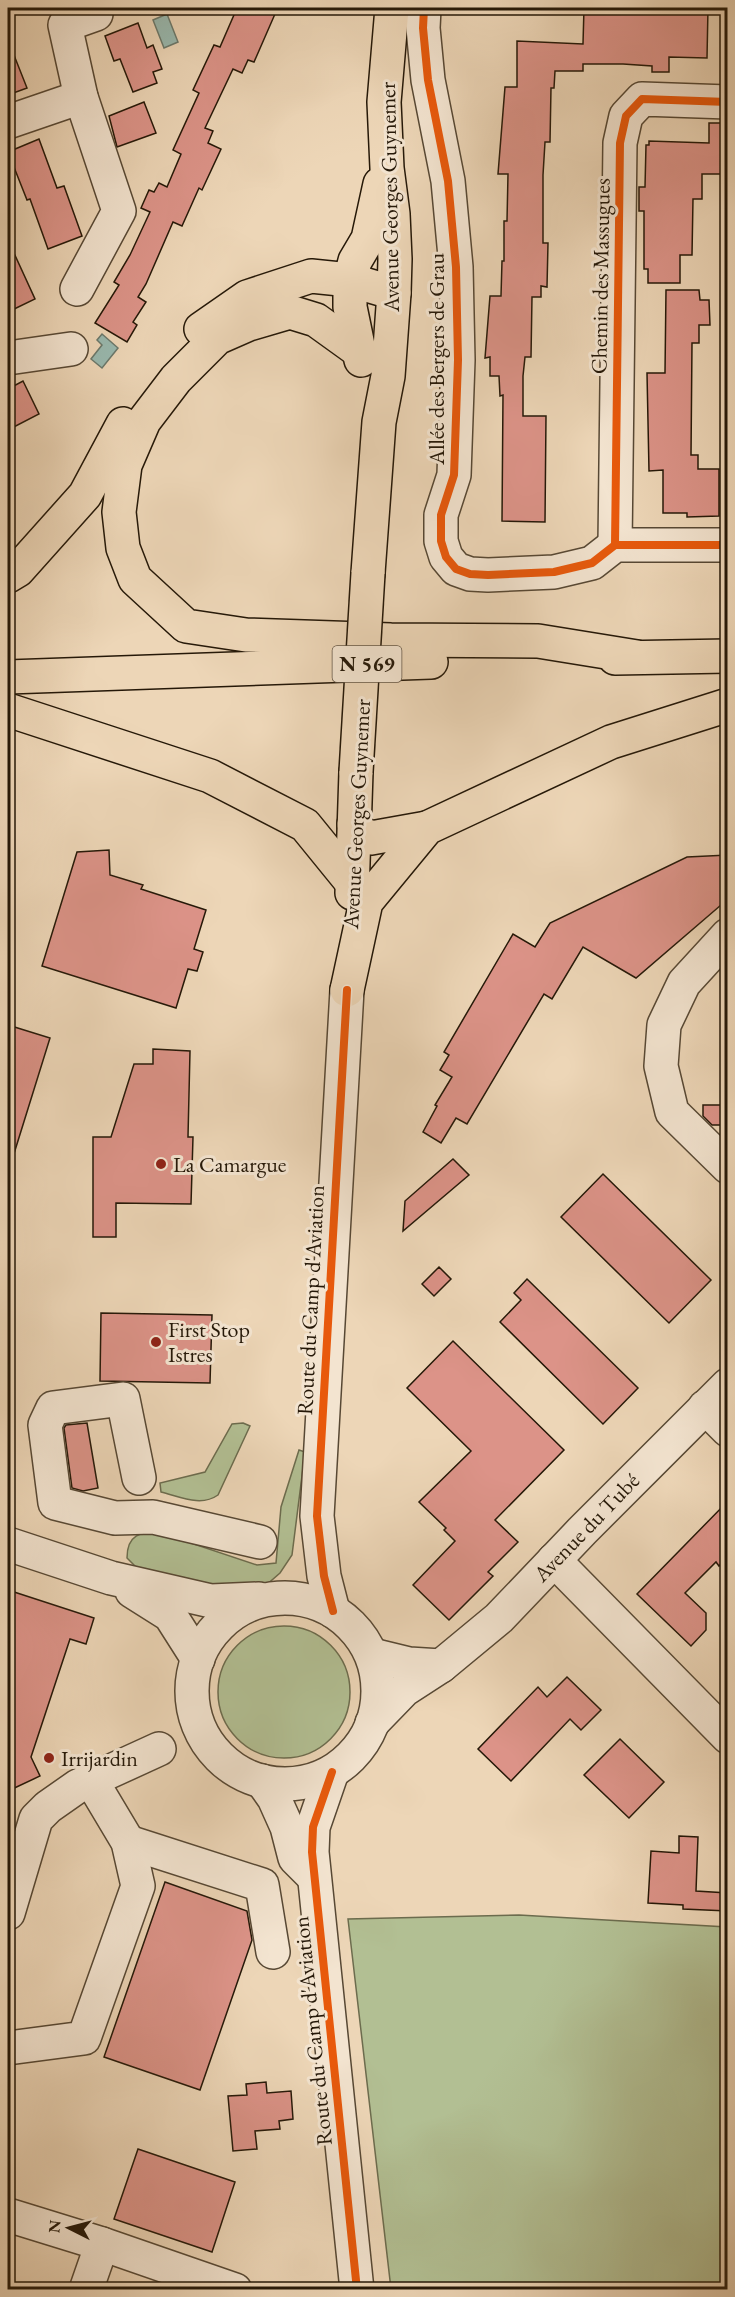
<svg xmlns="http://www.w3.org/2000/svg" width="735" height="2297" viewBox="0 0 735 2297" font-family="'EB Garamond',serif">
  <style>
    .green { fill: #b2bf93; stroke: #6c6c4e; stroke-width: 1.5 }
    .water { fill: #99b9af; stroke: #6b796c; stroke-width: 1.5 }
    .building { fill: #dc9388; stroke: #251808; stroke-width: 1.5 }
    .lines { fill: none; stroke-linecap: round; stroke-linejoin: round }
    .minor-casing { stroke: #574834; stroke-width: 36 }
    .major-casing { stroke: #251808; stroke-width: 36 }
    .minor { stroke: #f3e4d0; stroke-width: 33 }
    .major { stroke: #edd6b7; stroke-width: 33 }
    .major-bridge-casing { stroke: #251808; stroke-width: 36; stroke-linecap: butt }
    .major-bridge { stroke: #edd6b7; stroke-width: 33 }
    .cycleway-casing { stroke: #f3e4d0; stroke-width: 11 }
    .cycleway { stroke: #e8590c; stroke-width: 8 }
    .poi-dot { fill: #8f2418; stroke: #f3e4d0; stroke-width: 2 }
    .labels { text-anchor: middle; stroke-width: 6; stroke-linejoin: round; paint-order: stroke }
    .shield { fill: #f3e4d0; stroke: #635544; stroke-width: 1.5 }
    .shield-label { font-size: 21px; font-weight: bold; fill: #251808 }
    .street-label { font-size: 22px; fill: #251808; stroke: #f3e4d0 }
    .poi-label { font-size: 22px; fill: #251808; stroke: #f3e4d0; text-anchor: start }
  </style>
  <rect width="100%" height="100%" fill="#edd6b7"/>
  <filter id="stains"><feTurbulence type="fractalNoise" baseFrequency=".00333" numOctaves="4"/><feColorMatrix values="0 0 0 0 .2 0 0 0 0 .09 0 0 0 0 .02 0 0 0 .5 -.17"/></filter>
  <radialGradient id="worn" r=".72"><stop offset=".6" stop-color="#630" stop-opacity="0"/><stop offset="1" stop-color="#630" stop-opacity=".3"/></radialGradient>
  <!-- green -->
  <g class="green">
    <path d="M243 1423 250 1426 218 1495C201 1507 181 1497 161 1492L160 1483 205 1472 232 1424Z"/>
    <path d="M299 1450 305 1452 292 1555 280 1573 265 1586 231 1593 140 1571 127 1558C127 1535 140 1531 161 1533L257 1565 276 1563 281 1507Z"/>
    <circle cx="284" cy="1692" r="66"/>
    <polygon points="519,1915 727,1927 727,2289 391,2289 348,1919"/>
  </g>
  <!-- water -->
  <g class="water">
    <polygon points="167,14 178,42 164,48 153,20"/>
    <polygon points="102,334 118,348 102,368 91,359 102,345 97,340"/>
  </g>
  <!-- building -->
  <g class="building">
    <polygon points="237,8 261,8 275,14 254,62 248,60 242,73 233,69 205,128 213,131 208,143 221,149 202,190 199,188 182,226 173,222 146,284 138,297 146,302 133,322 137,325 127,342 95,323 119,285 114,282 130,255 150,212 141,208 149,190 154,192 159,183 167,187 181,154 173,150 199,93 193,90 214,45 220,47"/>
    <polygon points="584,8 708,8 707,58 669,57 669,72 652,72 652,66 623,64 583,64 583,71 555,71 554,88 551,88 550,142 545,142 543,175 543,243 548,243 547,287 541,286 541,297 532,297 531,357 525,357 523,376 523,416 546,416 545,522 502,521 503,395 500,396 499,376 490,376 490,357 485,358 490,296 501,296 502,261 504,261 504,221 507,221 508,174 498,174 505,87 517,87 517,41 583,44"/>
    <polygon points="138,23 147,48 153,45 162,69 153,72 157,83 133,92 120,59 114,61 105,36"/>
    <polygon points="8,40 27,88 8,95"/>
    <polygon points="144,102 156,133 117,147 109,116"/>
    <polygon points="709,123 728,123 728,174 702,174 702,199 693,199 692,255 680,255 680,283 648,283 648,269 644,269 644,211 639,211 639,187 645,187 646,145 649,145 649,141 709,143"/>
    <polygon points="39,139 57,188 64,186 82,236 48,249 30,199 27,200 8,152"/>
    <polygon points="8,240 35,299 8,312"/>
    <polygon points="666,290 699,290 700,300 709,300 710,325 699,325 699,343 692,343 691,455 698,455 698,469 719,469 719,516 687,517 687,513 663,513 663,470 649,471 647,373 665,373"/>
    <polygon points="23,381 39,414 8,430 8,389"/>
    <polygon points="109,850 110,875 143,885 141,889 206,910 194,949 203,952 197,971 188,969 176,1008 42,966 77,852"/>
    <polygon points="728,855 728,899 636,978 583,947 552,999 544,994 467,1124 456,1118 441,1143 423,1132 437,1106 435,1105 452,1077 440,1070 449,1055 444,1052 513,934 535,947 550,923 687,857"/>
    <polygon points="8,1025 50,1038 12,1160 8,1159"/>
    <polygon points="153,1049 190,1051 188,1137 193,1137 191,1204 116,1203 116,1237 93,1237 93,1137 111,1137 134,1064 153,1064"/>
    <polygon points="703,1105 728,1105 728,1125 712,1125 703,1116"/>
    <polygon points="453,1159 469,1175 403,1231 405,1201"/>
    <polygon points="603,1174 711,1280 669,1323 561,1217"/>
    <polygon points="439,1267 451,1279 434,1296 422,1284"/>
    <polygon points="527,1279 638,1388 603,1424 500,1322 521,1300 514,1293"/>
    <polygon points="101,1313 212,1315 210,1383 100,1381"/>
    <polygon points="453,1341 564,1450 495,1520 518,1542 488,1572 493,1576 449,1620 413,1585 455,1541 444,1530 446,1528 419,1502 471,1451 407,1388"/>
    <polygon points="87,1423 98,1488 83,1491 72,1488 64,1428 66,1425"/>
    <polygon points="728,1501 728,1557 719,1566 716,1562 685,1593 706,1613 706,1630 691,1646 637,1594"/>
    <polygon points="8,1590 94,1618 86,1644 70,1639 31,1757 40,1776 8,1791"/>
    <polygon points="567,1677 601,1710 581,1730 570,1719 511,1781 478,1749 538,1687 547,1697"/>
    <polygon points="620,1739 664,1782 629,1818 584,1775"/>
    <polygon points="679,1836 698,1837 696,1891 728,1893 728,1911 683,1909 683,1905 648,1903 651,1851 679,1853"/>
    <polygon points="165,1882 247,1911 252,1940 200,2090 104,2057"/>
    <polygon points="266,2082 267,2093 291,2091 293,2119 279,2121 280,2129 255,2131 257,2149 233,2151 228,2096 247,2095 246,2084"/>
    <polygon points="138,2149 235,2182 212,2252 114,2219"/>
  </g>
  <g class="lines">
    <defs>
      <g id="minor">
        <polyline points="424,8 423,28 428,80 448,181 456,267 458,360 454,475 441,515 441,541 446,557 456,569 470,574 488,575 554,572 592,563 615,545 728,545"/>
        <polyline points="8,122 81,97"/>
        <polyline points="77,289 119,211 81,97 65,25 96,14 93,8"/>
        <polyline points="8,358 71,349"/>
        <polyline points="615,545 620,143 626,116 642,99 728,102"/>
        <polyline points="728,935 684,983 664,1025 661,1066 672,1112 728,1167"/>
        <polyline points="705,1407 728,1430"/>
        <polyline points="139,1478 123,1399 53,1408 45,1425 55,1503 115,1518 153,1517 260,1542"/>
        <polyline points="8,1544 111,1578 211,1601 259,1599"/>
        <polyline points="554,1560 728,1737"/>
        <polyline points="132,1591 170,1615 198,1659"/>
        <circle cx="285" cy="1691" r="93"/>
        <polyline points="333,1611 324,1576 317,1516 347,990"/>
        <polyline points="372,1655 409,1664 441,1666 404,1690 372,1723"/>
        <polyline points="441,1666 499,1618 582,1531 728,1385"/>
        <polyline points="332,1772 313,1827 312,1852 357,2290"/>
        <polyline points="262,1781 274,1798 287,1827 295,1858 311,1874"/>
        <polyline points="128,1842 262,1885 273,1952"/>
        <polyline points="8,1913 36,1819 48,1807 78,1786 159,1749"/>
        <polyline points="8,2048 84,2038 138,1886 128,1842 91,1780"/>
        <polyline points="8,2215 102,2244 235,2290"/>
        <polyline points="86,2290 102,2244"/>
      </g>
      <g id="major">
        <polyline points="201,329 247,297 311,276 350,280 394,293"/>
        <polyline points="359,351 316,320 290,312 249,324 217,338 176,379 144,421 125,465 119,512 123,548 135,579 186,626 246,635 391,640 538,641 637,657"/>
        <polyline points="361,360 350,307 350,280 355,261 368,239 380,184"/>
        <polyline points="368,573 379,422 388,376 394,293 395,259 393,214 387,168 384,102 392,8"/>
        <polyline points="8,576 18,570 85,495 123,424"/>
        <polyline points="615,658 728,656"/>
        <polyline points="8,677 431,662"/>
        <polyline points="8,710 210,776 305,825 353,884"/>
        <polyline points="354,824 355,830 371,838 427,828"/>
        <polyline points="352,893 356,772"/>
        <polyline points="347,990 366,902 427,828 611,742 728,705"/>
      </g>
    </defs>
    <!-- minor casing -->
    <use href="#minor" class="minor-casing"/>
    <!-- major casing -->
    <use href="#major" class="major-casing"/>
    <!-- minor -->
    <use href="#minor" class="minor"/>
    <!-- major -->
    <use href="#major" class="major"/>
    <defs>
      <polyline id="major-bridge" points="356,772 368,573"/>
    </defs>
    <!-- major-bridge casing -->
    <use href="#major-bridge" class="major-bridge-casing"/>
    <!-- major-bridge -->
    <use href="#major-bridge" class="major-bridge"/>
    <defs>
      <g id="cycleway">
        <polyline points="424,8 423,28 428,80 448,181 456,267 458,360 454,475 441,515 441,541 446,557 456,569 470,574 488,575 554,572 592,563 615,545 728,545"/>
        <polyline points="615,545 620,143 626,116 642,99 728,102"/>
        <polyline points="333,1611 324,1576 317,1516 347,990"/>
        <polyline points="332,1772 313,1827 312,1852 357,2290"/>
      </g>
    </defs>
    <!-- cycleway casing -->
    <use href="#cycleway" class="cycleway-casing"/>
    <!-- cycleway -->
    <use href="#cycleway" class="cycleway"/>
  </g>
  <!-- markers -->
  <g class="poi-dot">
    <circle cx="161" cy="1164" r="6"/>
    <circle cx="156" cy="1342" r="6"/>
    <circle cx="49" cy="1758" r="6"/>
  </g>
  <g class="labels">
    <!-- shield labels -->
    <rect class="shield" x="332.5" y="646" width="69" height="36" rx="4.5"/>
    <g class="shield-label">
      <text x="367" y="671">N 569</text>
    </g>
    <!-- street labels -->
    <g class="street-label">
      <text transform="translate(389 197) rotate(-91)" y="8">Avenue Georges Guynemer</text>
      <text transform="translate(600 276) rotate(-89)" y="8">Chemin des Massugues</text>
      <text transform="translate(436 359) rotate(-90)" y="8">Allée des Bergers de Grau</text>
      <text transform="translate(356 814) rotate(-87)" y="8">Avenue Georges Guynemer</text>
      <text transform="translate(310 1300) rotate(-87)" y="8">Route du Camp d'Aviation</text>
      <text transform="translate(586 1527) rotate(-46)" y="8">Avenue du Tubé</text>
      <text transform="translate(312 2031) rotate(-96)" y="8">Route du Camp d'Aviation</text>
    </g>
    <!-- poi labels -->
    <g class="poi-label">
      <text x="173" y="1172">La Camargue</text>
      <text x="168" y="1337">First Stop<tspan x="168" dy="25">Istres</tspan></text>
      <text x="61" y="1766">Irrijardin</text>
    </g>
  </g>
  <!-- margin -->
  <rect width="735" height="2297" fill="none" stroke="#edd6b7" stroke-width="30"/>
  <rect x="9" y="9" width="717" height="2279" fill="none" stroke="#251808" stroke-width="3"/>
  <rect x="15" y="15" width="705" height="2267" fill="none" stroke="#251808" stroke-width="1.5"/>
  <!-- north arrow -->
  <g transform="translate(69 2228) rotate(276)" stroke="#f3e4d0" stroke-width="4.5" paint-order="stroke">
  <path d="M0-4.5L10 22L0 15L-10 22Z" fill="#251808"/>
  <text y="-9" font-size="16" font-weight="bold" text-anchor="middle" fill="#251808">N</text>
  </g>
  <rect width="100%" height="100%" filter="url(#stains)"/>
  <rect width="100%" height="100%" fill="url(#worn)"/>
</svg>
